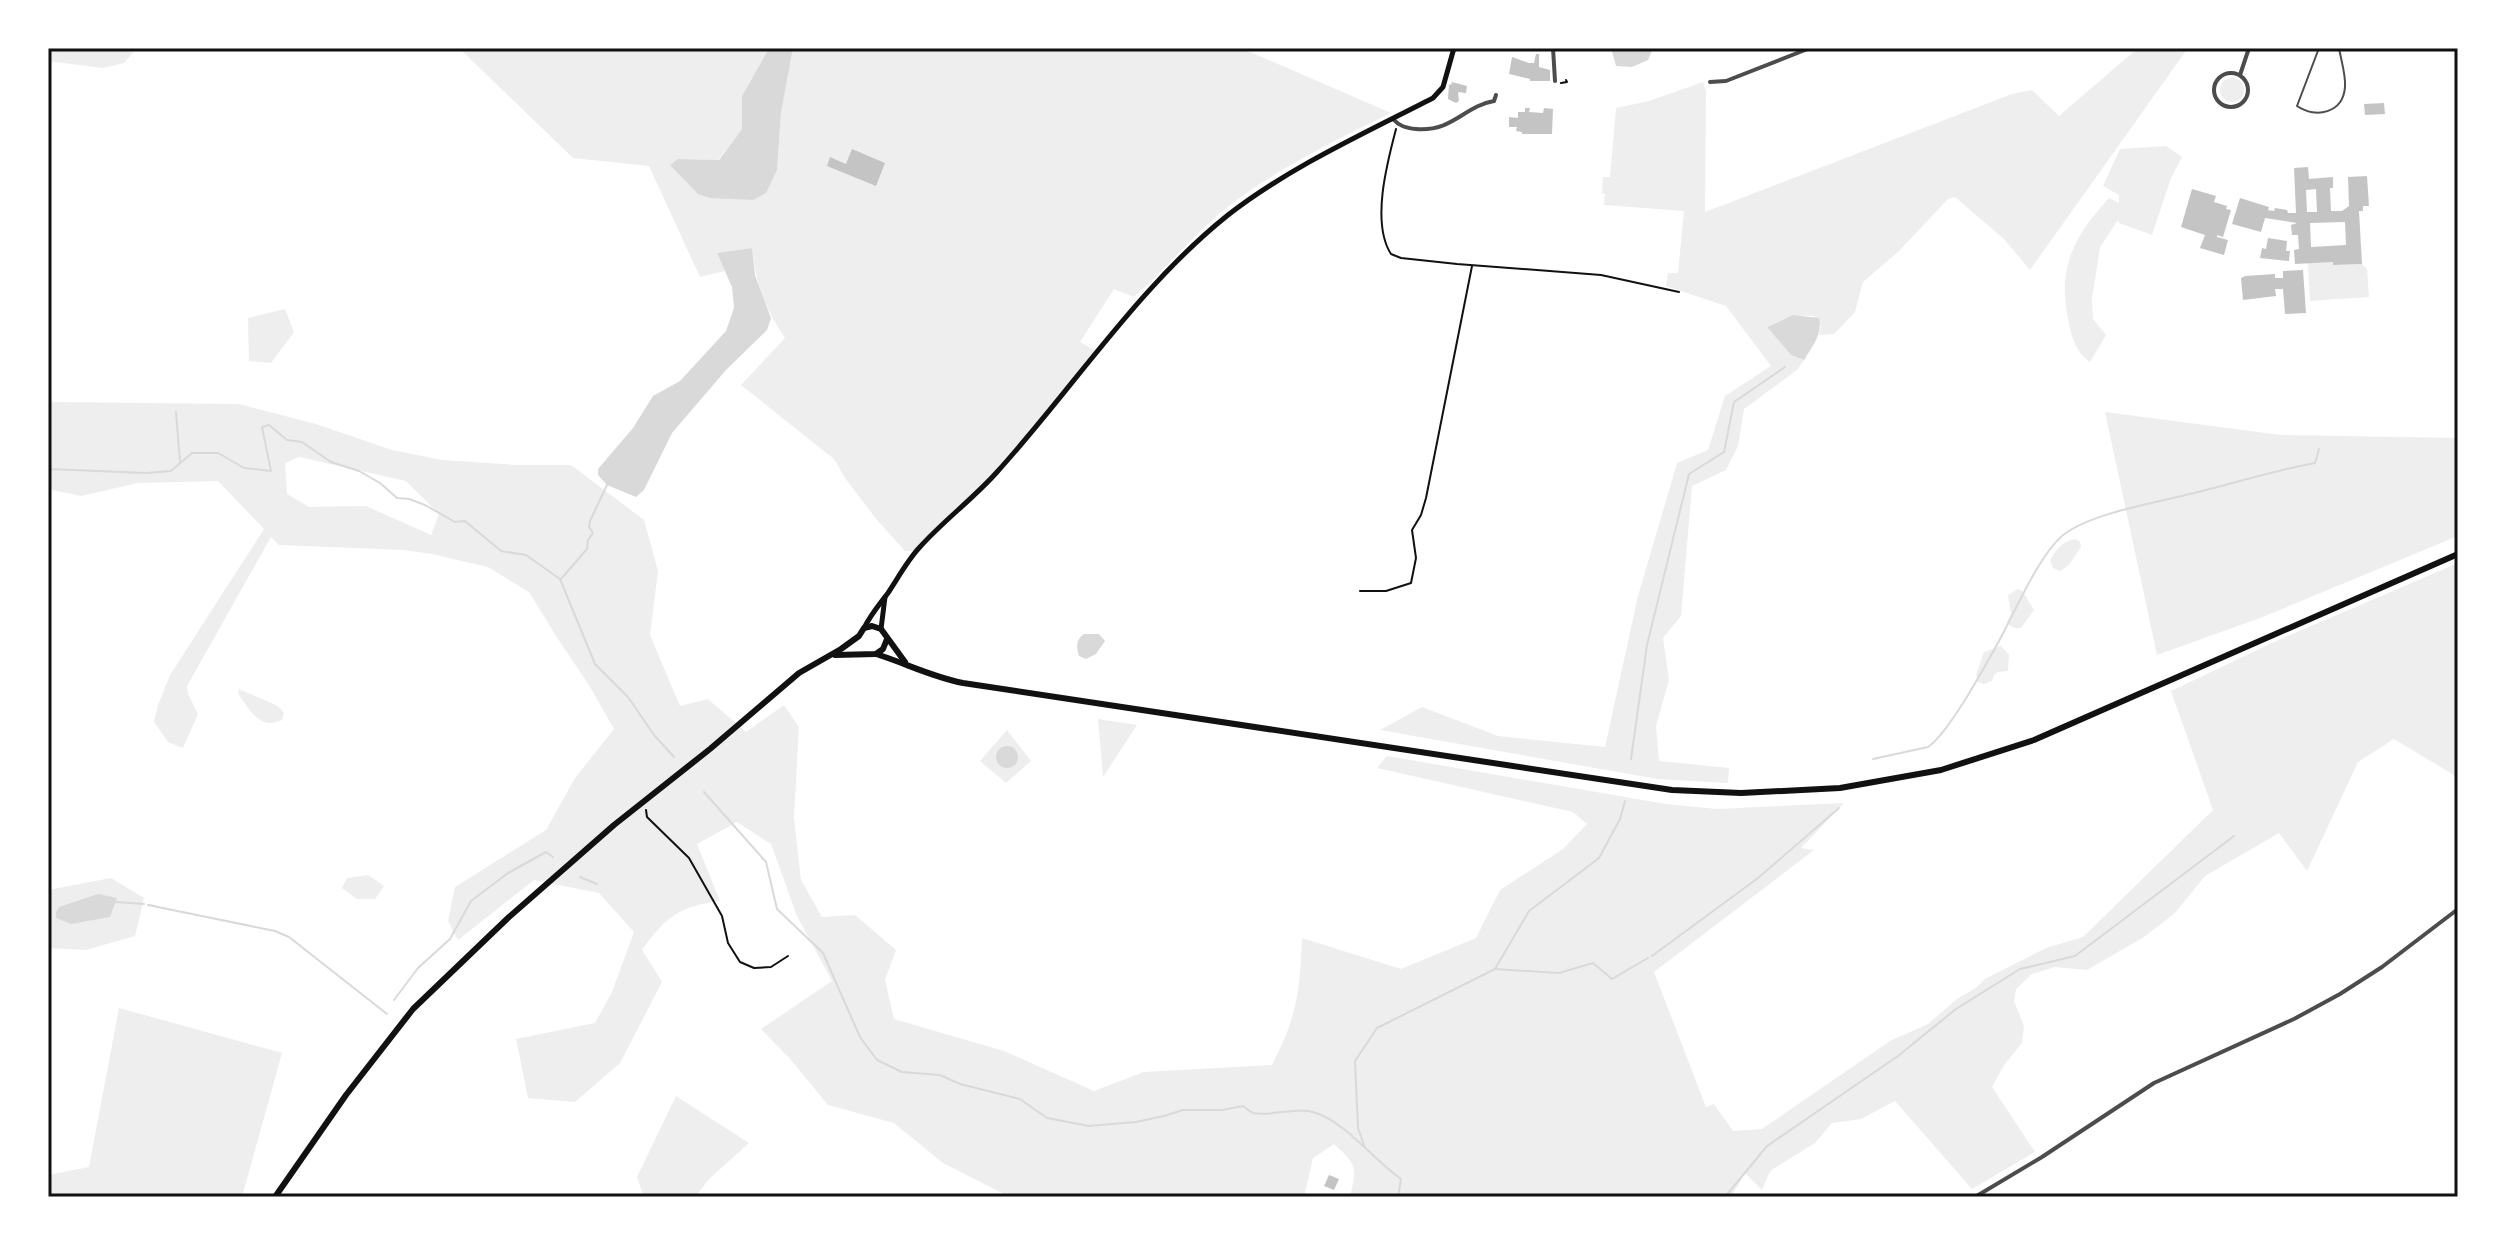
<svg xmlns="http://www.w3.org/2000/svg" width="2506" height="1245" viewBox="0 0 2506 1245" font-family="'Fira Sans',sans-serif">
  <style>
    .green { fill: #eee; fill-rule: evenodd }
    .water { fill: #d9d9d9 }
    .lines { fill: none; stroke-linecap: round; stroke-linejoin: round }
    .stream { stroke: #d9d9d9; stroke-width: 2 }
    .building { fill: #c4c4c4; fill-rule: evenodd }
    .path { stroke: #111; stroke-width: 2 }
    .service { stroke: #4c4c4c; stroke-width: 2 }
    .minor { stroke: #4c4c4c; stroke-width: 4 }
    .secondary { stroke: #111; stroke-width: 5 }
    .trunk { stroke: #111; stroke-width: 6 }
    .neatline { fill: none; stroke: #111; stroke-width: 3 }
  </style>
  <rect width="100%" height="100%" fill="#fff"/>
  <!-- green -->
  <g class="green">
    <polygon points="48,48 137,48 124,63 103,68 48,61"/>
    <path d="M459 48H769L742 96V129L718 160 678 159 765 193 777 170 781 113 793 48H1241L1391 113C1332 142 1270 172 1219 214 1189 240 1164 271 1134 297L1114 289 1080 342 1098 352 993 476 916 551H905L877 520 845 478 834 459 741 385 785 338C766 310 755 282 752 248L717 253 725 271 700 277 649 166 573 158Z"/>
    <path d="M2138 48H2188L2030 270 2004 239 1955 197 1948 199 1899 251 1863 282 1855 312 1834 334 1819 335 1821 326 1814 316C1793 314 1785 318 1767 327L1791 355 1804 360 1797 370 1744 409 1738 446 1726 470 1692 486 1681 616 1663 638 1669 680 1656 726 1659 761 1729 768 1728 783 1657 779 1380 730 1422 707 1498 736 1605 747 1638 596 1677 463 1708 450 1725 396 1771 366 1726 306 1666 286 1668 273H1678L1684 211 1604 205 1605 194 1602 193 1603 177H1610L1616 108 1649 101 1703 82 1706 92 1705 212 2012 94 2032 90 2059 116Z"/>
    <circle cx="2232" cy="90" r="12"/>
    <path d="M2166 146 2182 157 2171 178 2152 235 2119 223 2118 220 2100 247 2092 299 2093 319 2106 335 2090 362C2075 351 2071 336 2068 318 2057 267 2075 235 2109 198L2119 203V195L2103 186 2120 149Z"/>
    <polygon points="2333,262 2334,265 2362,264 2367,269 2369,297 2310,301 2308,263"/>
    <polygon points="285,309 294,332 271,363 249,361 248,318"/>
    <path d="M48 402 239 404 316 424 392 450 442 460 517 465H571L644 520 658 571 650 635 680 706 708 699 746 732 784 705 799 727 794 818 801 880 822 917 855 915 896 950 885 980 894 1019 1004 1051 1094 1091 1144 1072 1272 1065C1297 1016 1300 993 1302 938L1401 969 1476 938 1500 890 1563 849 1587 824 1573 812 1377 768 1387 756 1666 804 1717 809 1844 803 1801 848 1814 850 1654 972 1706 1107 1714 1104 1733 1131 1762 1129 1890 1041 1928 1024 1957 999 1977 987 1985 979 2046 948 2083 937 2213 810 2171 691 2274 642 2458 563V780L2454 775 2394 739 2358 762 2307 871 2279 833 2205 876 2175 913 2144 937 2087 970 2055 967 2032 974 2016 989 2014 1001 2024 1026 2022 1043 2004 1065 1992 1087 2035 1152 1972 1189 1895 1101 1861 1119 1832 1123 1815 1143 1770 1171 1762 1190 1745 1173 1731 1197H1350C1357 1167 1357 1165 1334 1144L1313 1158 1304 1197H1010L943 1163 894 1123 828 1105 791 1060 761 1029 832 981 797 916 771 844 737 822 697 844 720 901C680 906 665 917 642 950L662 982 620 1063 575 1102 528 1098 516 1039 595 1023 612 992 634 932 599 893 534 880 458 940 448 921 455 887 546 830 575 778 614 729 589 685 558 639 529 592 488 567 432 554 404 550 279 545 271 537 187 686 188 694 198 714 183 748 168 742 154 722 158 705 170 675 264 529 218 481 138 483 81 496 48 489ZM299 457 406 481 439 514 431 535 366 506 309 507 287 494 285 463Z"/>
    <polygon points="2105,412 2281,435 2458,438 2458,536 2260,618 2157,655"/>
    <path d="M2076 539 2080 542 2081 547 2069 565 2060 571 2053 568 2050 560C2057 549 2062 541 2076 539Z"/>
    <path d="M2018 589 2023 592 2034 610 2021 628C2014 629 2011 627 2007 622L2011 614 2008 595Z"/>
    <polygon points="2001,646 2009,655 2008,671 1998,672 1994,675 1992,681 1984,684 1978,682 1976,675 1984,652"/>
    <path d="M239 689 278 706 284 713 282 720C261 731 249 710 238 693Z"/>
    <polygon points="1098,719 1137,725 1103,777"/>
    <polygon points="1007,730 1031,761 1006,783 980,761"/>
    <polygon points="368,875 384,886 375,899 357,899 342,888 347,878"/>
    <polygon points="111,878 144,898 135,936 86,950 48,948 48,890"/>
    <polygon points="119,1008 282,1053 242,1197 48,1197 48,1175 89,1167"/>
    <polygon points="676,1096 749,1143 709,1179 695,1197 644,1197 637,1177"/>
  </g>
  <!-- water -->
  <g class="water">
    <polygon points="769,48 793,48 781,113 777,170 766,193 753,200 710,198 698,194 670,165 678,159 719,160 742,129 742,96"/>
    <polygon points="1611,48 1653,48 1648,60 1632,67 1616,66"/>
    <polygon points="752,248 755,275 771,318 767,330 726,370 672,433 644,490 636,497 607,485 598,475 598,469 633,428 653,396 680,381 726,331 734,308 732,287 717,253"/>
    <path d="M1793 315 1819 318C1823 334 1812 347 1804 360L1791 355 1767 327Z"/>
    <path d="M1084 634H1099L1105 641 1096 654 1086 659 1079 656C1076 647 1076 639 1084 634Z"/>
    <circle cx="1007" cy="757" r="11"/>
    <polygon points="98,894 117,898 110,917 71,924 56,918 56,912 59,907"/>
  </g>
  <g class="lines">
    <!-- stream -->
    <g class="stream">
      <polyline points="176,412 180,462"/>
      <polyline points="48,469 147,473 171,471 192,453 218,453 244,468 271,471 262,427 269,425 287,440 302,442 331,462 359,471 380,483 397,498 409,499 425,505 455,522 465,521 501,551 526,555 560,579 595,664 628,697 654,735 674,757"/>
      <polyline points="561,579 587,549 588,540 593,533 589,527 590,521 607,485"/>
      <polyline points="1631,759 1647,645 1689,474 1724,452 1734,402 1785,367"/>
      <path d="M1873 759 1928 747C1949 733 1985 666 1999 641 2015 612 2038 557 2062 536 2090 513 2155 503 2190 494 2232 484 2272 471 2315 463L2319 449"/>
      <path d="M704 792 766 862 777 909 823 953 860 1037 877 1060 902 1072 940 1075 960 1084 1020 1099 1047 1118 1089 1126 1136 1122 1164 1116 1183 1110H1222L1243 1106C1246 1108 1249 1111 1253 1113 1270 1117 1296 1106 1316 1113 1345 1122 1375 1161 1401 1179L1398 1197"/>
      <polyline points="580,877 597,884"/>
      <polyline points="116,902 144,904"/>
      <polyline points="155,906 148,905 275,931 289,937 387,1014"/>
      <polyline points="1652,956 1758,878 1839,808"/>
      <polyline points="1495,969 1529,911 1599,858 1620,819 1625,801"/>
      <polyline points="394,1000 418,968 450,939 471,901 508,873 546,852 553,857"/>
      <polyline points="1364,1145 1358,1128 1355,1061 1377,1028 1495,969 1559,973 1593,963 1612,979 1648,958"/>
      <polyline points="1725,1197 1767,1146 1898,1056 1956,1009 2020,969 2075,956 2234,836"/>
    </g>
  </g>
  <!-- building -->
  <g class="building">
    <polygon points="1536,54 1539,54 1539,67 1550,70 1550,81 1530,81 1530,79 1509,74 1512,57 1529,63 1534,63"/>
    <polygon points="1452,82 1467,86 1466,93 1458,92 1459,101 1456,103 1448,99 1449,84 1451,85"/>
    <polygon points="2384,103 2385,114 2365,115 2364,104"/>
    <polygon points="1525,108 1530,108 1529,112 1543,113 1544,108 1553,109 1552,134 1522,134 1522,132 1516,131 1517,127 1509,127 1509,117 1518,118 1518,112 1525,112"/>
    <polygon points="852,149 885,163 876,186 827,166 830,157 846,164"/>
    <path d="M2308 167 2309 179 2333 177V188H2330L2331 211H2342L2349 206 2348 177 2367 176 2369 206H2363V211H2359L2362 264 2333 265V262L2295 264 2294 250 2299 249 2298 235H2292L2291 225 2297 223 2265 218 2261 232 2232 224 2240 198 2269 207 2268 210 2274 211 2275 208 2287 210 2288 213H2296L2294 168ZM2316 189 2317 212H2307L2306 190ZM2345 222 2346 245 2311 247 2310 223Z"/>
    <polygon points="2192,189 2216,196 2214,202 2227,206 2226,209 2231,210 2223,237 2217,235 2217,237 2228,240 2224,255 2200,248 2205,235 2181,227"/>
    <polygon points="2268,238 2287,241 2286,251 2290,251 2289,261 2260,258 2262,248 2266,249"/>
    <polygon points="2303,270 2306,313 2285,314 2283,289 2275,289 2276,296 2243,300 2241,278 2245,276 2275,274 2275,278 2283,278 2283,271"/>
    <polygon points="1329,1175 1339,1179 1334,1190 1324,1186"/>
  </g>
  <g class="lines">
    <!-- path -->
    <g class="path">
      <polyline points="1561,83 1567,82 1566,80"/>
      <path d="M1396 129C1387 163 1371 223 1391 254L1401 258 1457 264 1601 275 1679 292"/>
      <polyline points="1360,591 1386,591 1411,583 1416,558 1412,530 1421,515 1426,498 1472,266"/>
      <polyline points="646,810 647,817 689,858 722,916 728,943 740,962 754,968 771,967 788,956"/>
    </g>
    <!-- service -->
    <path class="service" d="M2319 48 2297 106C2316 119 2343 113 2345 87 2346 75 2341 60 2339 48"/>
    <!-- minor -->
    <g class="minor">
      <polyline points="1553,48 1555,81"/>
      <circle cx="2231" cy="90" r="17"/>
      <polyline points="2240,75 2249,48"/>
      <polyline points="1710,82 1726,81 1810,48"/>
      <path d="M1393 119C1399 126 1406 128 1416 129 1453 132 1464 106 1494 101L1496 95"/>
      <polyline points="1975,1197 2042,1157 2154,1083 2294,1019 2340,994 2382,967 2458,909"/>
    </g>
    <!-- secondary -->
    <g class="secondary">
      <path d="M864 628C871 614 879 605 888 593 898 578 907 561 919 548 943 521 973 499 997 472 1074 387 1138 287 1228 215 1288 168 1365 133 1433 98L1443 87 1454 48"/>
      <polyline points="881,629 885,597"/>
    </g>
    <!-- trunk -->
    <g class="trunk">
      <path d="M876 654C905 663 932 677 963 683L1672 790 1741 793 1840 788 1941 770 2034 740 2458 554"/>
      <polyline points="835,655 876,654 883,649 887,639"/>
      <polyline points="275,1197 346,1095 413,1009 509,917 614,825 710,749 799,673 841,649 859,636 864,628 872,626 881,629 905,662"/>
    </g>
  </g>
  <!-- border -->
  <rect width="2506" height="1245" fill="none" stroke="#ffffff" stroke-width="100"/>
  <rect x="50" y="50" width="2406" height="1145" class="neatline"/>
</svg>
